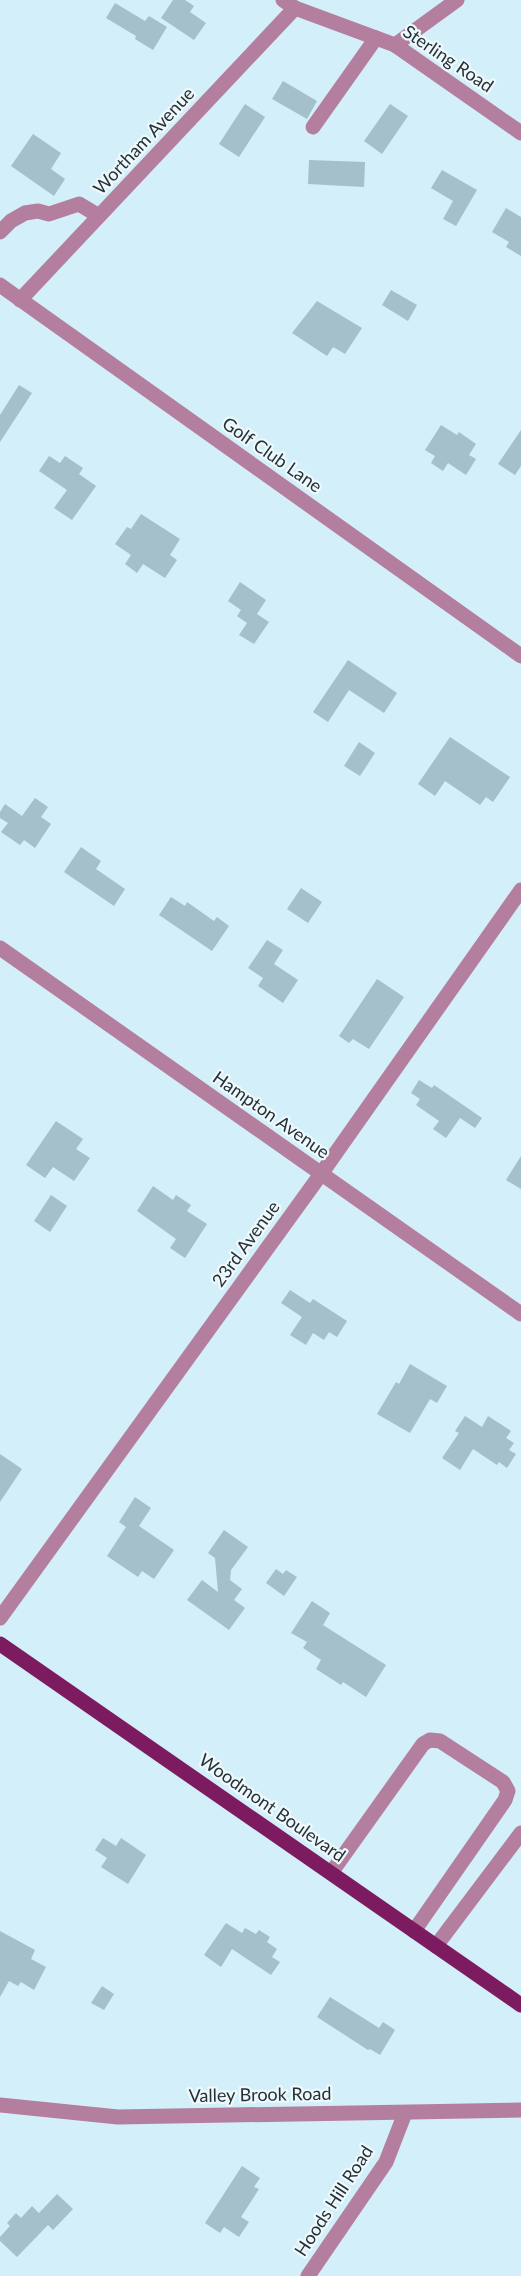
<svg xmlns="http://www.w3.org/2000/svg" width="521" height="2276" viewBox="0 0 521 2276" font-family="Lato,sans-serif">
  <style>
    .building { fill: #a4c0ca }
    .lines { fill: none; stroke-linecap: round; stroke-linejoin: round }
    .minor { stroke: #b47e9f; stroke-width: 15 }
    .major { stroke: #7d1b61; stroke-width: 15 }
    .labels { text-anchor: middle; stroke-width: 4.5; stroke-linejoin: round; paint-order: stroke }
    .street-label { font-size: 18px; fill: #273135; stroke: #eef9fd }
  </style>
  <rect width="100%" height="100%" fill="#d3eff9"/>
  <!-- building -->
  <g class="building">
    <polygon points="173,0 185,0 194,6 190,12 206,23 194,40 161,18"/>
    <polygon points="115,3 145,21 149,16 167,27 153,50 135,39 136,36 106,18"/>
    <polygon points="283,81 317,101 307,119 272,99"/>
    <polygon points="245,104 265,117 239,157 219,144"/>
    <polygon points="390,104 408,116 382,154 364,141"/>
    <polygon points="33,134 61,153 51,169 65,179 54,196 11,166"/>
    <polygon points="309,160 365,162 364,187 308,184"/>
    <polygon points="442,170 477,190 456,226 443,219 453,201 431,188"/>
    <polygon points="506,208 521,217 521,256 506,247 509,242 492,232"/>
    <polygon points="391,290 417,305 408,321 382,305"/>
    <polygon points="317,301 362,328 345,354 333,347 327,356 292,333"/>
    <polygon points="19,385 32,393 0,442 0,415"/>
    <polygon points="441,425 457,435 459,432 476,444 469,455 476,459 466,475 448,463 443,471 431,463 435,456 425,450"/>
    <polygon points="521,430 521,466 515,475 498,464"/>
    <polygon points="49,456 60,463 65,456 83,468 79,474 96,486 72,520 54,508 67,490 39,471"/>
    <polygon points="141,514 180,539 170,555 177,560 165,578 143,564 137,573 125,564 131,555 115,544 127,527 131,529"/>
    <polygon points="240,582 266,600 257,614 269,622 254,644 239,635 247,623 237,616 241,610 228,601"/>
    <polygon points="348,660 397,693 384,713 349,690 328,722 313,712"/>
    <polygon points="450,737 510,777 493,802 486,797 480,805 445,781 435,796 418,784"/>
    <polygon points="359,742 375,753 360,776 344,766"/>
    <polygon points="35,798 48,807 41,817 51,824 35,848 24,840 20,845 1,832 8,823 0,818 0,812 5,804 22,816"/>
    <polygon points="81,847 101,861 96,869 125,889 114,906 64,872"/>
    <polygon points="301,888 322,902 308,923 287,909"/>
    <polygon points="171,897 185,906 187,902 214,921 217,917 229,926 212,951 159,915"/>
    <polygon points="267,940 283,950 274,964 298,980 283,1003 258,986 263,978 248,968"/>
    <polygon points="377,979 404,997 369,1049 353,1039 349,1043 339,1036"/>
    <polygon points="419,1080 432,1088 434,1085 482,1118 475,1128 460,1118 446,1138 433,1129 439,1121 416,1105 420,1099 411,1093"/>
    <polygon points="56,1121 83,1139 76,1149 90,1158 74,1181 53,1167 45,1178 26,1165"/>
    <polygon points="521,1156 521,1189 506,1180"/>
    <polygon points="153,1186 173,1200 176,1195 191,1205 187,1211 207,1224 185,1258 170,1248 176,1239 137,1211"/>
    <polygon points="51,1195 67,1206 50,1232 34,1221"/>
    <polygon points="290,1290 310,1303 313,1299 347,1321 337,1337 329,1332 324,1340 313,1333 306,1345 290,1335 302,1317 281,1303"/>
    <polygon points="410,1364 447,1386 437,1403 430,1399 410,1433 377,1414 396,1382 399,1384"/>
    <polygon points="465,1416 482,1427 488,1416 511,1431 506,1438 514,1443 509,1450 516,1454 507,1468 499,1462 497,1465 473,1449 460,1470 442,1458 459,1433 455,1431"/>
    <polygon points="0,1454 22,1469 0,1502"/>
    <polygon points="135,1497 151,1508 139,1526 174,1550 154,1579 142,1571 138,1577 107,1556 126,1527 119,1522"/>
    <polygon points="224,1530 248,1547 231,1570 230,1580 242,1589 234,1600 245,1608 229,1630 187,1600 202,1580 218,1592 215,1558 208,1553"/>
    <polygon points="276,1569 283,1574 286,1570 297,1577 284,1596 266,1583"/>
    <polygon points="312,1601 330,1613 323,1625 386,1665 366,1697 343,1682 341,1685 316,1669 321,1660 303,1648 307,1642 291,1633"/>
    <polygon points="103,1838 116,1846 121,1838 146,1855 128,1884 101,1867 107,1858 95,1850"/>
    <polygon points="226,1923 242,1933 245,1928 256,1934 259,1930 270,1937 267,1942 277,1949 272,1957 280,1962 271,1975 232,1949 221,1967 204,1955"/>
    <polygon points="0,1931 35,1950 31,1959 46,1967 34,1990 21,1982 18,1986 9,1981 0,1997"/>
    <polygon points="102,1986 114,1994 104,2010 91,2003"/>
    <polygon points="330,1997 379,2028 383,2022 395,2030 380,2055 370,2049 368,2050 317,2017"/>
    <polygon points="242,2166 260,2178 254,2187 259,2189 241,2217 249,2222 239,2237 224,2227 220,2233 205,2223"/>
    <polygon points="57,2194 73,2209 53,2230 48,2225 17,2257 0,2241 0,2237 10,2226 7,2223 16,2213 21,2218 32,2206 39,2213"/>
  </g>
  <g class="lines">
    <!-- minor -->
    <g class="minor">
      <polyline points="283,0 295,8 395,45 521,133"/>
      <polyline points="395,45 457,0"/>
      <polyline points="313,127 376,38"/>
      <polyline points="0,232 11,221 25,213 38,211 49,214 79,204 99,216"/>
      <polyline points="0,285 521,656"/>
      <polyline points="20,300 295,8"/>
      <polyline points="0,948 521,1314"/>
      <polyline points="0,1618 321,1174 521,890"/>
      <polyline points="331,1873 423,1744 430,1740 440,1741 503,1782 508,1791 505,1800 414,1931"/>
      <polyline points="436,1946 521,1833"/>
      <polyline points="0,2105 118,2117 521,2110"/>
      <polyline points="308,2276 386,2162 405,2113"/>
    </g>
    <!-- major -->
    <polyline class="major" points="0,1644 521,2005"/>
  </g>
  <g class="labels">
    <!-- street labels -->
    <g class="street-label">
      <text transform="translate(448 59) rotate(34)" y="6">Sterling Road</text>
      <text transform="translate(144 141) rotate(-47)" y="6">Wortham Avenue</text>
      <text transform="translate(272 455) rotate(35)" y="6">Golf Club Lane</text>
      <text transform="translate(271 1115) rotate(35)" y="6">Hampton Avenue</text>
      <text transform="translate(246 1244) rotate(-54)" y="6">23rd Avenue</text>
      <text transform="translate(272 1808) rotate(35)" y="6">Woodmont Boulevard</text>
      <text transform="translate(260 2095) rotate(-1)" y="6">Valley Brook Road</text>
      <text transform="translate(334 2201) rotate(-57)" y="6">Hoods Hill Road</text>
    </g>
  </g>
</svg>
